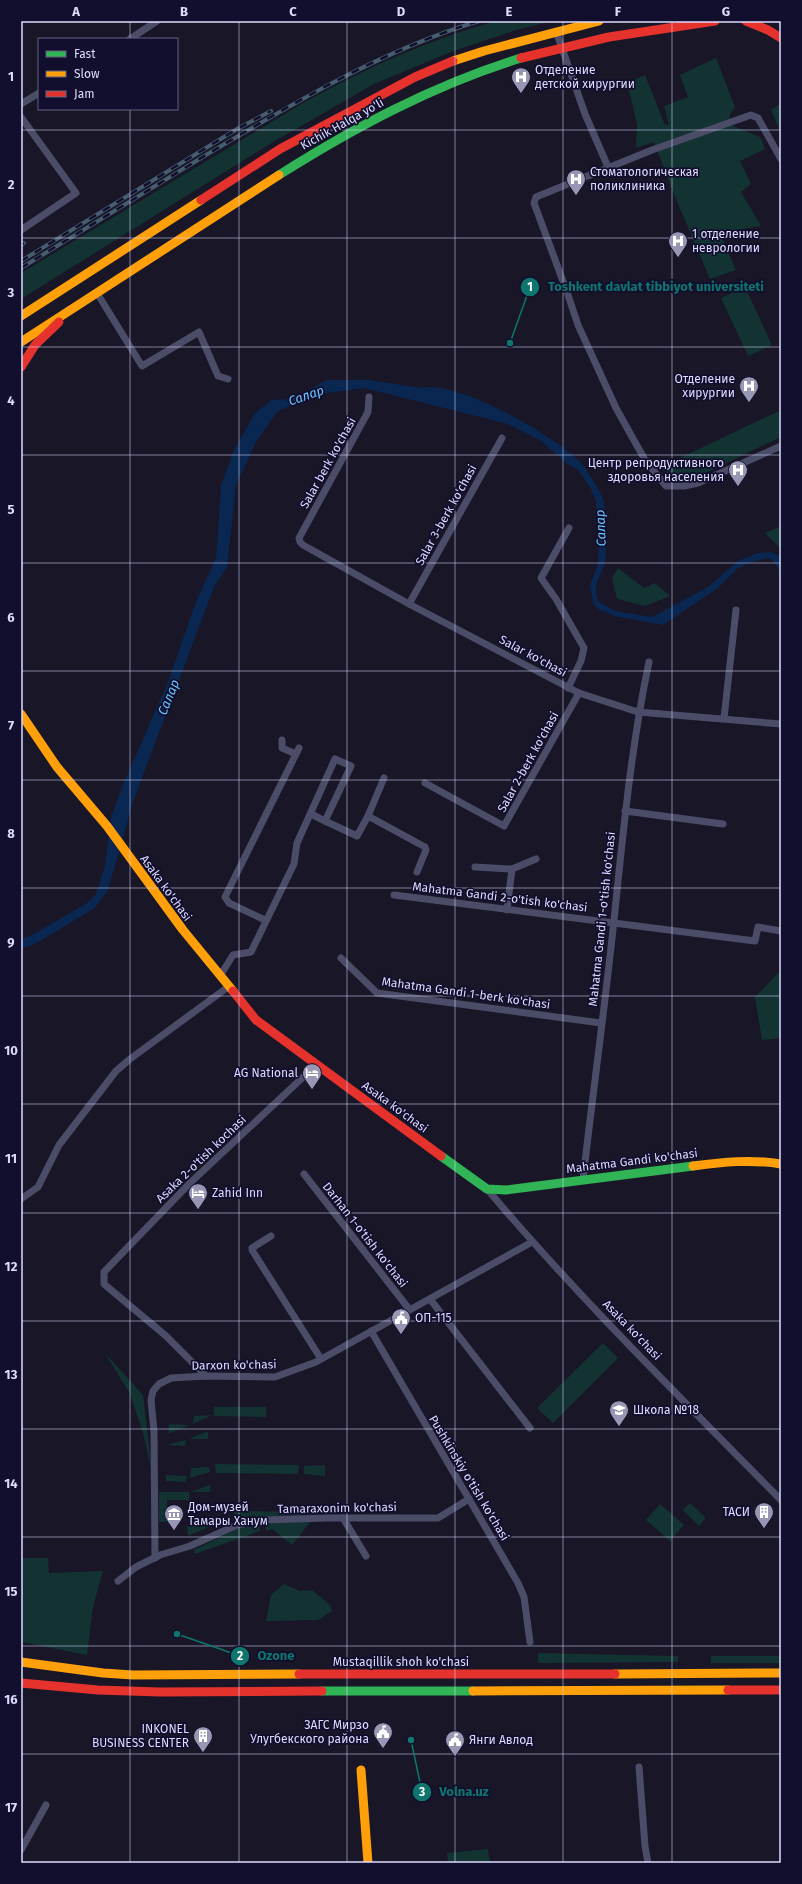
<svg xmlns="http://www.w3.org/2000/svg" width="802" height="1884" viewBox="0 0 802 1884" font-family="'Fira Sans',sans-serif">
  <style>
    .green { fill: #123332 }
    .water { fill: #092750 }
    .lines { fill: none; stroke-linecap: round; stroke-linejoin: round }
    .street { stroke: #4b4c68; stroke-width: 7 }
    .fast { stroke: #30b455; stroke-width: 9 }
    .slow { stroke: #ff9f0a; stroke-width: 9 }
    .jam { stroke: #e5322d; stroke-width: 9 }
    .rail-casing { stroke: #455d6f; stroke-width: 4 }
    .rail { stroke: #120f2e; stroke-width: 2.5; stroke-dasharray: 8; stroke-linecap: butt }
    .grid { fill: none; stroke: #dddcff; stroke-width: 1; stroke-opacity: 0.55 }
    .labels { text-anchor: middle; stroke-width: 3.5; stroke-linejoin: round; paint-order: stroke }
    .poi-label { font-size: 12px; fill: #dddcff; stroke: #120f2e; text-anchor: start }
    .street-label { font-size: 12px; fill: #dddcff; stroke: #120f2e }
    .water-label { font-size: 13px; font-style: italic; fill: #6ac5ff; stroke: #120f2e }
    .leader { fill: none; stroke: #0f766e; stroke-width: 1.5 }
    .callout-dot { fill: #0f766e; stroke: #120f2e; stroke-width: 1.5 }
    .mark-label { font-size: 12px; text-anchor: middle; font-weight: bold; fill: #fff }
    .callout-label { font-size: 13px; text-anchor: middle; font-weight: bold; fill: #0f766e; stroke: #120f2e; stroke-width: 3.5; stroke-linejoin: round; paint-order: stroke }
    .neatline { fill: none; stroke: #dddcff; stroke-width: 1.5 }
    .grid-label { font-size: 13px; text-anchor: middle; font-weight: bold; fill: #dddcff }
  </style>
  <rect width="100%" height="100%" fill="#181627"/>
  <!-- green -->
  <g class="green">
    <path d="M497 21H552L516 30 451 52 374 84 268 145 21 299V273L303 103C365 69 429 39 497 21Z"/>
    <polygon points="716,58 735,107 729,116 733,126 760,137 765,149 740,161 751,184 741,192 761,226 720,233 736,270 710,279 671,187 654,142 636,148 637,124 627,83 645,75 665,125 669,124 664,106 688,97 680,75"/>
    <polygon points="781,103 781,126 779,129 771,110"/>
    <polygon points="745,287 772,345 748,356 721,298"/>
    <path d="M781 410V437L691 480C678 482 669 478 661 467Z"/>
    <polygon points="781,526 781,549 765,533"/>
    <polygon points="618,568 644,588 655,583 670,596 645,606 617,599 612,578"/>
    <polygon points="781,970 781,1038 762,1040 755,997"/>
    <polygon points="603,1343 618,1358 553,1423 537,1408"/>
    <polygon points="105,1353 143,1395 152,1472 143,1433 130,1394"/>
    <polygon points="214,1407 266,1407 266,1417 214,1416"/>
    <polygon points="212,1415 193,1424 194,1416"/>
    <polygon points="169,1424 189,1425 168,1434"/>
    <polygon points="208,1431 208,1439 189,1439"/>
    <polygon points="186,1440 185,1446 166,1445"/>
    <polygon points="215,1464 299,1465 298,1474 216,1473"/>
    <polygon points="325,1465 325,1476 304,1474 304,1466"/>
    <polygon points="209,1467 210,1472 190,1478 191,1468"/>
    <polygon points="166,1475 187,1476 186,1482 166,1481"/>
    <polygon points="210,1485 210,1492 191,1492"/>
    <polygon points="159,1492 189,1492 189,1500 167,1500 167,1522 159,1522"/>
    <polygon points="690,1503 706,1518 699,1526 683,1510"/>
    <polygon points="660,1504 684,1525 670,1541 646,1520"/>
    <polygon points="234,1511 319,1512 319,1514 234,1518"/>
    <polygon points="215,1517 216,1524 188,1536 187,1526 192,1526 192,1518"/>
    <polygon points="311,1521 292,1545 272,1529 266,1531 265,1522"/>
    <polygon points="246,1524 260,1524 260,1531 195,1554 194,1550"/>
    <polygon points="21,1558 48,1558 49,1573 103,1571 93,1607 87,1655 21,1642"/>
    <polygon points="284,1584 300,1591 312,1590 330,1605 332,1611 318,1620 266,1621 271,1595"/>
    <polygon points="538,1653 678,1656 678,1662 538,1663"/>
    <rect x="711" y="1656" width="70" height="7"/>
    <polygon points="488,1849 490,1863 448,1863 447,1853"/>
  </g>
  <!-- water -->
  <path class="water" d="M326 380H368L422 388C456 379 560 438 583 465 588 472 600 491 603 499 606 510 607 551 605 563 603 571 598 578 596 586 596 590 597 596 598 601L615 611 652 617 708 587 738 561 758 553 770 552 781 556V573L773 561 768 558 749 563 737 569 718 588 663 625 614 616 598 609 593 603 590 585 598 564 599 546 596 502 591 489 578 470 565 462 541 441 508 424 364 388 312 395 277 412 256 442 236 485 227 567 214 587 134 799 108 890 95 908 35 944 21 949V939L32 935 87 903 96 894 105 866 111 817 124 782 168 682 197 599 216 558 221 486 234 450 255 413 273 399C287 404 313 388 326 380Z"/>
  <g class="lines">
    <!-- street -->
    <g class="street">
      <polyline points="556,31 585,114 608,167"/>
      <polyline points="130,39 157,21"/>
      <polyline points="21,104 39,93"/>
      <polyline points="21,117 76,193 21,230"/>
      <polyline points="781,159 758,118 751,115 652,150 536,197 534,203 567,292 578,325 616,408 645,460 666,486 684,486 698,483 781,446"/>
      <polyline points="97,293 142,366 199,332 218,376 228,379"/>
      <polyline points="369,397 368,412 299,538 300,542 303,545 409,604 579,693 638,712 781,724"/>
      <polyline points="409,604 502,438"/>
      <polyline points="568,688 581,661 584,648 556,599 541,578 569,528"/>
      <polyline points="724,718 736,610"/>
      <polyline points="282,740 282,748 296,754"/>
      <polyline points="425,783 504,826 579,693"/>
      <polyline points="625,811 723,824"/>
      <polyline points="311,814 325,821"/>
      <polyline points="368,816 384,778"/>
      <polyline points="475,867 512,869 536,859"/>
      <polyline points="394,895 755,941 758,927 781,931"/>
      <polyline points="507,910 512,869"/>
      <polyline points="265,920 229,903 225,897 299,748"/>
      <polyline points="341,958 377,993 601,1023"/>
      <polyline points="220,976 233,955 251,952 294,864 297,843 335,759 351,766 325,821 357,836 368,816 425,847 426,850 417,872"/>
      <polyline points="304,1174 409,1309"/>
      <path d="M583 1179C593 1092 605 1006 614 920 623 834 631 747 649 662"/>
      <path d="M487 1189C579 1298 681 1398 781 1500"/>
      <polyline points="21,1199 38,1187 59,1145 116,1071 130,1059 228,987"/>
      <polyline points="271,1236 252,1248 252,1250 321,1359"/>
      <polyline points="430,1299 530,1428"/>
      <polyline points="371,1331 518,1583 524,1597 530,1642"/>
      <polyline points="206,1376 166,1336 104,1284 104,1272 189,1184 316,1065"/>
      <polyline points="343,1518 366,1556"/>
      <polyline points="155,1558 154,1431 151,1400 153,1391 159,1384 171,1378 206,1376 275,1377 316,1362 532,1242"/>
      <polyline points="118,1581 136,1567 160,1555 190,1546 237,1525 262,1520 327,1518 438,1518 469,1499"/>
      <polyline points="639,1767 645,1846 648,1863"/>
      <polyline points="21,1850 46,1805"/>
    </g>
    <!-- fast -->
    <g class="fast">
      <path d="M279 175C355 127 434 85 521 58"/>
      <polyline points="441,1156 487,1189 506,1190 693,1166"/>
      <polyline points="322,1691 473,1691"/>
    </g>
    <!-- slow -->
    <g class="slow">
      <polyline points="453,61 484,51 599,21"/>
      <polyline points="21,316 201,200"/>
      <polyline points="21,342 279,175"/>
      <polyline points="21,714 57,767 107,826 183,930 233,991"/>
      <path d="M693 1166C723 1162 751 1159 781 1164"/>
      <polyline points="21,1662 103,1673 133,1675 299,1674"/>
      <polyline points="615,1674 781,1673"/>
      <polyline points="473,1691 728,1690"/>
      <polyline points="361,1770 368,1863"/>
    </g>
    <!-- jam -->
    <g class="jam">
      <polyline points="746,21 768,30 781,38"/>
      <polyline points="521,58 609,37 715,21"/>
      <polyline points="201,200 280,149 415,77 453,61"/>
      <polyline points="21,367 35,345 59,322"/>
      <polyline points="233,991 256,1020 441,1156"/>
      <polyline points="299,1674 615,1674"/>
      <polyline points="21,1683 98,1690 160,1692 322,1691"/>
      <polyline points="728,1690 781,1690"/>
    </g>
    <defs>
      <g id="rail">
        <polyline points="21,245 24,243"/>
        <polyline points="21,261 237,129 271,111"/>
        <path d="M21 268C81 231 141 195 201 158 290 105 380 51 479 21"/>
      </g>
    </defs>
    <!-- rail casing -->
    <use href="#rail" class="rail-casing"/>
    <!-- rail -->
    <use href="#rail" class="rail"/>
  </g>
  <!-- grid -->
  <path class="grid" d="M130 21V39M239 21V1863M347 21V1863M455 21V1863M563 21V1863M672 21V1863M130 109V1863M21 130H781M21 238H781M21 347H781M21 455H781M21 563H781M21 671H781M21 780H781M21 888H781M21 996H781M21 1104H781M21 1213H781M21 1321H781M21 1429H781M21 1537H781M21 1646H781M21 1754H781"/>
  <!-- icons -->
  <defs>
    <symbol id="hospital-pin" viewBox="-11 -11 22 30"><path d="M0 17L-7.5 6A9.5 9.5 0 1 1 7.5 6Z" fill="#9897b3" stroke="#120f2e"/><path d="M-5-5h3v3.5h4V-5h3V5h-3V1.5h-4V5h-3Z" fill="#fff"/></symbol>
    <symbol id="hotel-pin" viewBox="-11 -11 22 30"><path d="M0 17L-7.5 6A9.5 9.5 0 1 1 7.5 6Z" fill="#9897b3" stroke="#120f2e"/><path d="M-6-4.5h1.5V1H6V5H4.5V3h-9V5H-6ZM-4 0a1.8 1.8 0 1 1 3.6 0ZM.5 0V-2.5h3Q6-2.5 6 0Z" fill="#fff"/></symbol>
    <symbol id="civic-pin" viewBox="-11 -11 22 30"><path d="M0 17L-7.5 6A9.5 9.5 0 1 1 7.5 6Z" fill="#9897b3" stroke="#120f2e"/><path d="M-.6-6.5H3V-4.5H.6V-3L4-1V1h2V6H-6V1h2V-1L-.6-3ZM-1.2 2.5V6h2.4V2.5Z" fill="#fff"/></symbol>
    <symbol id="school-pin" viewBox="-11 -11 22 30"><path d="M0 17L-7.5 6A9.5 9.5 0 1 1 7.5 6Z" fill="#9897b3" stroke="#120f2e"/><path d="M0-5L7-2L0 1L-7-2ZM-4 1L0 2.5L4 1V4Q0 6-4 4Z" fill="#fff"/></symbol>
    <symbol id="building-pin" viewBox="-11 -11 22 30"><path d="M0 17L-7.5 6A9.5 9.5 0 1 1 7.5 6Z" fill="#9897b3" stroke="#120f2e"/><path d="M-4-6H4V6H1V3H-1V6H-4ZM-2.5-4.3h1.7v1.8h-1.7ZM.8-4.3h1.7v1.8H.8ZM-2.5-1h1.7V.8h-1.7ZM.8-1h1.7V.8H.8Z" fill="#fff"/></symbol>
    <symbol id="museum-pin" viewBox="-11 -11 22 30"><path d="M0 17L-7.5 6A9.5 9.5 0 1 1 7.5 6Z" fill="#9897b3" stroke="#120f2e"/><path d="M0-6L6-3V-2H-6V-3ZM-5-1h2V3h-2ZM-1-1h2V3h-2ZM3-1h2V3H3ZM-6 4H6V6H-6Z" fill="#fff"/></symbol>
  </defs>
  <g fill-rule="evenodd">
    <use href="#hospital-pin" x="510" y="66" width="22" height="30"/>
    <use href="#hospital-pin" x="565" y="168" width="22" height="30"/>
    <use href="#hospital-pin" x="667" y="230" width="22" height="30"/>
    <use href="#hospital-pin" x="738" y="375" width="22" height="30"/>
    <use href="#hospital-pin" x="727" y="459" width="22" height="30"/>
    <use href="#hotel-pin" x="301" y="1062" width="22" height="30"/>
    <use href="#hotel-pin" x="187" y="1182" width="22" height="30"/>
    <use href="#civic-pin" x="390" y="1307" width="22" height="30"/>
    <use href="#school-pin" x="608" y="1399" width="22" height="30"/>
    <use href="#building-pin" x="753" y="1501" width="22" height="30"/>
    <use href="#museum-pin" x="163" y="1503" width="22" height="30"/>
    <use href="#civic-pin" x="372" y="1721" width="22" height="30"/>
    <use href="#building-pin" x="192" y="1725" width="22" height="30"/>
    <use href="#civic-pin" x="444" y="1729" width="22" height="30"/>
  </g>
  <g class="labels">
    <!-- poi labels -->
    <g class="poi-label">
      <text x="535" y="74">Отделение<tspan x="535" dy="14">детской хирургии</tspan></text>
      <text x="590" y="176">Стоматологическая<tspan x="590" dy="14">поликлиника</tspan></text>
      <text x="692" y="238">1 отделение<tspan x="692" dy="14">неврологии</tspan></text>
      <text x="735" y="383" text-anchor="end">Отделение<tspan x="735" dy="14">хирургии</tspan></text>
      <text x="724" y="467" text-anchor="end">Центр репродуктивного<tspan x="724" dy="14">здоровья населения</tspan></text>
      <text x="298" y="1077" text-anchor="end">AG National</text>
      <text x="212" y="1197">Zahid Inn</text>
      <text x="415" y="1322">ОП-115</text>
      <text x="633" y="1414">Школа №18</text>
      <text x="188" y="1511">Дом-музей<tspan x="188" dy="14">Тамары Ханум</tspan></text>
      <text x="750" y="1516" text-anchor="end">ТАСИ</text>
      <text x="369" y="1729" text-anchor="end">ЗАГС Мирзо<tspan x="369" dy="14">Улугбекского района</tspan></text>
      <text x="189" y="1733" text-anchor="end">INKONEL<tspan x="189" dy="14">BUSINESS CENTER</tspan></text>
      <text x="469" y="1744">Янги Авлод</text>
    </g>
    <!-- street labels -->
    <g class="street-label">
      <text transform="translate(342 124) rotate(-29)" y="4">Kichik Halqa yo'li</text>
      <text transform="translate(328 463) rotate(-61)" y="4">Salar berk ko'chasi</text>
      <text transform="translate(446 515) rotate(-61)" y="4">Salar 3-berk ko'chasi</text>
      <text transform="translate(533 656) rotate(28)" y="4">Salar ko'chasi</text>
      <text transform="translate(528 762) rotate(-61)" y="4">Salar 2-berk ko'chasi</text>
      <text transform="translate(166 888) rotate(54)" y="4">Asaka ko'chasi</text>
      <text transform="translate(500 897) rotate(7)" y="4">Mahatma Gandi 2-o'tish ko'chasi</text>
      <text transform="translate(602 919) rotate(-84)" y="4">Mahatma Gandi 1-o'tish ko'chasi</text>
      <text transform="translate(466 993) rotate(8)" y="4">Mahatma Gandi 1-berk ko'chasi</text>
      <text transform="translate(395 1107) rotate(36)" y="4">Asaka ko'chasi</text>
      <text transform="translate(201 1159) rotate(-44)" y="4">Asaka 2-o'tish kochasi</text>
      <text transform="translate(632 1161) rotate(-7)" y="4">Mahatma Gandi ko'chasi</text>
      <text transform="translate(365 1235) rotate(52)" y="4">Darhan 1-o'tish ko'chasi</text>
      <text transform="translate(632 1330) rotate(46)" y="4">Asaka ko'chasi</text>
      <text transform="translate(234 1365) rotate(-1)" y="4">Darxon ko'chasi</text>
      <text transform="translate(469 1478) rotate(59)" y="4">Pushkinskiy o'tish ko'chasi</text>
      <text transform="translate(337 1508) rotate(-1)" y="4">Tamaraxonim ko'chasi</text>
      <text x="401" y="1666">Mustaqillik shoh ko'chasi</text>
    </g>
    <!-- water labels -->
    <g class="water-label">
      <text transform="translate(306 395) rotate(-19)" y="5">Салар</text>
      <text transform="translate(600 528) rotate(-92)" y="5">Салар</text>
      <text transform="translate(168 697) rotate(-68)" y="5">Салар</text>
    </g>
  </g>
  <!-- callouts -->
  <path class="leader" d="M510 343L530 287M177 1634L240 1656M411 1740L422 1792"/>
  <g class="callout-dot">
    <circle cx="510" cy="343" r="4"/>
    <circle cx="177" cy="1634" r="4"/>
    <circle cx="411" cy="1740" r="4"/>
    <circle cx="530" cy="287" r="10"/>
    <circle cx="240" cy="1656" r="10"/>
    <circle cx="422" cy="1792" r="10"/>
  </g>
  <g class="mark-label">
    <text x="530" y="291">1</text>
    <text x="240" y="1660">2</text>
    <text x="422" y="1796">3</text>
  </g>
  <g class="callout-label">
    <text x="656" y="291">Toshkent davlat tibbiyot universiteti</text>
    <text x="276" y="1660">Ozone</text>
    <text x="464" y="1796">Volna.uz</text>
  </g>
  <!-- border -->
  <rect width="802" height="1884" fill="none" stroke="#120f2e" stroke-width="44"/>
  <!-- legend -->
  <rect x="38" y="38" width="140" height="72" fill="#120f2e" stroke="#636182"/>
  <rect x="46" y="51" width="20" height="6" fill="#30b455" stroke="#636182"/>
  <text x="74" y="58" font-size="12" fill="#dddcff">Fast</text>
  <rect x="46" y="71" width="20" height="6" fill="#ff9f0a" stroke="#636182"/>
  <text x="74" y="78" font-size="12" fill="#dddcff">Slow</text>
  <rect x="46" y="91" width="20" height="6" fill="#e5322d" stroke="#636182"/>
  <text x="74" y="98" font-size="12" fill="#dddcff">Jam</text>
  <rect x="22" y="22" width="758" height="1840" class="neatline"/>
  <g class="grid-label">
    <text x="76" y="16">A</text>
    <text x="184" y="16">B</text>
    <text x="293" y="16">C</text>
    <text x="401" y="16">D</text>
    <text x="509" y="16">E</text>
    <text x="618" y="16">F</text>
    <text x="726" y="16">G</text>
    <text x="11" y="81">1</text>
    <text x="11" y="189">2</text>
    <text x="11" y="297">3</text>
    <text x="11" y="405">4</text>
    <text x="11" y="514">5</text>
    <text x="11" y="622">6</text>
    <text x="11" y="730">7</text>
    <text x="11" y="838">8</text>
    <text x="11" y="947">9</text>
    <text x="11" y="1055">10</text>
    <text x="11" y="1163">11</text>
    <text x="11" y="1271">12</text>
    <text x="11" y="1379">13</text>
    <text x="11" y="1488">14</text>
    <text x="11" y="1596">15</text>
    <text x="11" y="1704">16</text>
    <text x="11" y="1812">17</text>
  </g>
</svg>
